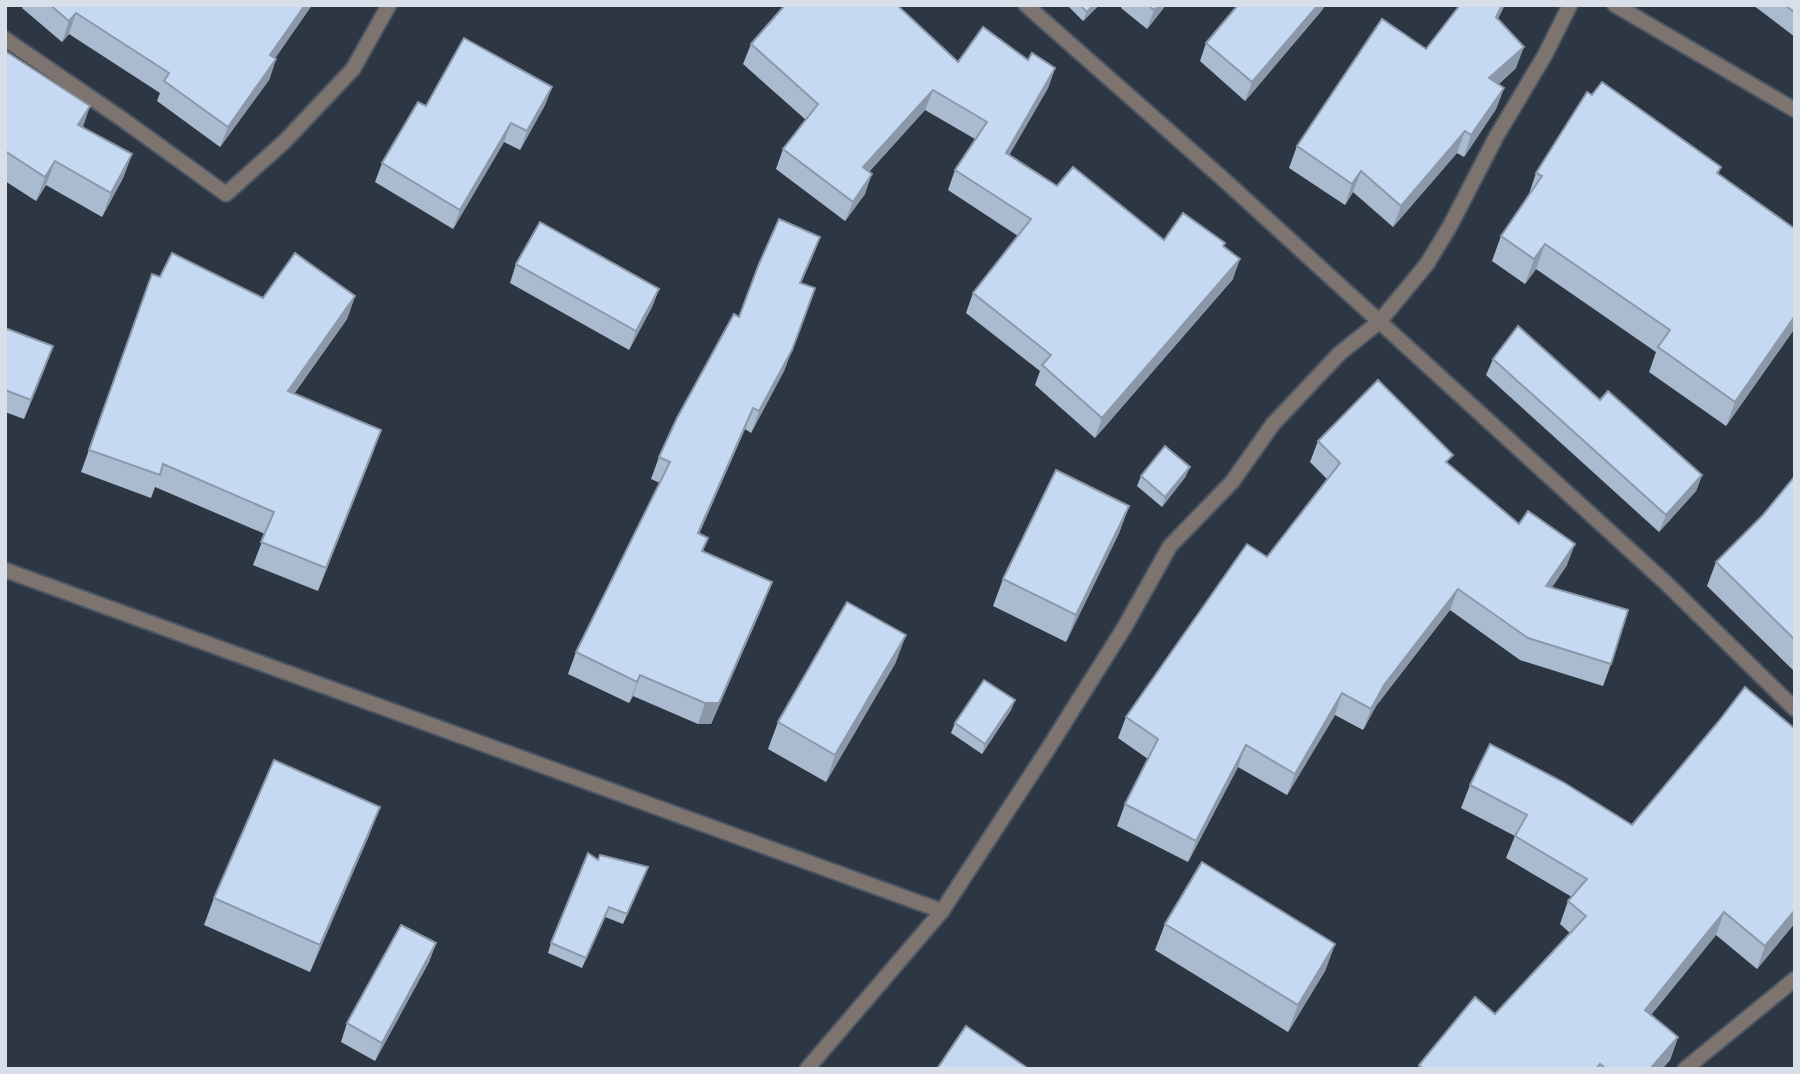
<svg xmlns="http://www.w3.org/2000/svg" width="1800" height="1074" viewBox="0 0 1800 1074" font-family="Commissioner,sans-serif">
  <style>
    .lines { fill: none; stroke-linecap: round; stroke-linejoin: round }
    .minor-casing { stroke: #4c5562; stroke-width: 18 }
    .minor { stroke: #7d7470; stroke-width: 14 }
    .wall { fill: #aabbd0 }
    .shaded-wall { fill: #8b98a9 }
    .building { fill: #c6d9f2; stroke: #8b98a9; stroke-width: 2 }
  </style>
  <rect width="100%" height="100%" fill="#2d3744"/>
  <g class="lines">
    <defs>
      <g id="minor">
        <polyline points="1026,5 1222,178 1666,583 1795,709"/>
        <polyline points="1615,5 1795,110"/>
        <polyline points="5,39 122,119 226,194 284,142 353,69 389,5"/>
        <polyline points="5,570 942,911"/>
        <polyline points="807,1069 942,911 1046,752 1124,628 1170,546 1232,482 1273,424 1340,353 1379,322 1427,264 1450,226 1496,137 1545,55 1570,5"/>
        <polyline points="1685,1069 1795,979"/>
      </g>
    </defs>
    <!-- minor casing -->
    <use href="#minor" class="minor-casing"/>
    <!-- minor -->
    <use href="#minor" class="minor"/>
  </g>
  <!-- wall -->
  <g class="wall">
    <polygon points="23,5 312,5 275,58 276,59 269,80 220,147 157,101 160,93 69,34 62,42 22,8"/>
    <polygon points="1067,5 1099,5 1083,21"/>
    <polygon points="1122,5 1166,5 1147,29 1121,8"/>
    <polygon points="1753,5 1795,5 1795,37"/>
    <polygon points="1323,9 1245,101 1200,61 1206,43"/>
    <polygon points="1498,19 1516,68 1499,84 1504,88 1496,109 1464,157 1457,153 1393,227 1353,192 1345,205 1289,168 1297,146"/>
    <polygon points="751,44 958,62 1028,60 1055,68 1048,88 1009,155 1057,186 1164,240 1224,247 1233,279 1095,438 1035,385 1040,371 966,313 973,293 1018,236 948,190 955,170 975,139 925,110 869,172 865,194 845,221 776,169 783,149 806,120 743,64"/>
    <polygon points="5,51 83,128 132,154 123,178 102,217 46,185 36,201 5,181"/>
    <polygon points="552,87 545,105 520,150 504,142 453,229 375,182 382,163 426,106"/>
    <polygon points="1721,167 1718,175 1795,328 1726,426 1649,372 1656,352 1536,269 1525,284 1492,261 1501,236 1528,197 1536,173"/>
    <polygon points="820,237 801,283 815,288 784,371 751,433 745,429 699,534 703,551 764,603 711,724 698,724 633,696 629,703 568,674 576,652 660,483 651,479 659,457 739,317"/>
    <polygon points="516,264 659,289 652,307 629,350 510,283"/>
    <polygon points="152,274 160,277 263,298 355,296 347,319 294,394 381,430 318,591 253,565 265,534 155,487 151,498 81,472"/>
    <polygon points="5,328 46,365 24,419 5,412"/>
    <polygon points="1493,359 1600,400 1702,475 1696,491 1659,532 1486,375"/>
    <polygon points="1318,441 1449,465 1567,565 1552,587 1611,664 1603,686 1520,660 1450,610 1376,706 1363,730 1335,715 1287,795 1238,767 1188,862 1117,826 1125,804 1148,759 1118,738 1126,717 1267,557 1327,479 1310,462"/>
    <polygon points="1141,476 1186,476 1162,507 1137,486"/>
    <polygon points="1795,476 1795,672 1707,586 1716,562 1763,515"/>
    <polygon points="1129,506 1119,533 1066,642 993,606 1003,579"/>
    <polygon points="896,662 826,782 768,749 778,722"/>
    <polygon points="1015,700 1011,710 982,754 951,733 955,723"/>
    <polygon points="1470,785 1632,825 1795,923 1757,969 1716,935 1651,1015 1678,1037 1670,1060 1662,1069 1418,1069 1419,1065 1495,1014 1570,933 1560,924 1568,901 1572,897 1506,858 1515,836 1461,808"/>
    <polygon points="370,833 310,972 204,925 214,898"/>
    <polygon points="598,860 644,877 623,924 605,917 582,968 548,953 551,943"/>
    <polygon points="1165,924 1335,944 1325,971 1288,1032 1155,950"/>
    <polygon points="436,943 429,962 375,1061 341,1042 347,1023"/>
  </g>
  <!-- shaded-wall -->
  <g class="shaded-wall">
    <polygon points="305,5 312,5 263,76 270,55"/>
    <polygon points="1093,5 1099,5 1083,21 1087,12"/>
    <polygon points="1158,5 1166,5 1147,29 1154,10"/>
    <polygon points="1318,5 1325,5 1323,9 1245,101 1252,82"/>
    <polygon points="1502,5 1505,5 1488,39 1496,17"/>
    <polygon points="76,13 69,34 62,42 69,21"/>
    <polygon points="1524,47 1516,68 1482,99 1489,78"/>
    <polygon points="276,59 269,80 220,147 228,127"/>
    <polygon points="1055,68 1048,88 999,173 1006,153"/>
    <polygon points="552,87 545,105 520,150 527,131"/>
    <polygon points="1504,88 1496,109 1464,157 1471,135"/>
    <polygon points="933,90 925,110 855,187 863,167"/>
    <polygon points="90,106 82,130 78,125"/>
    <polygon points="511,123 504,142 453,229 460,210"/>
    <polygon points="1465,131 1457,153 1393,227 1401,206"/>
    <polygon points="132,154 123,178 102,217 111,193"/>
    <polygon points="55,161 46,185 36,201 45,177"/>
    <polygon points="1361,171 1353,192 1345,205 1352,184"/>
    <polygon points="872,174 865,194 845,221 853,202"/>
    <polygon points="820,237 812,258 792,304 800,283"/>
    <polygon points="1545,244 1536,269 1525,284 1534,259"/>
    <polygon points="1240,259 1233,279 1095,438 1102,418"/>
    <polygon points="659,289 652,307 629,350 636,331"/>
    <polygon points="355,296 347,319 279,414 288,391"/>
    <polygon points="1795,316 1795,328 1726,426 1735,402"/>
    <polygon points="53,346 46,365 24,419 31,400"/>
    <polygon points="792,350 784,371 751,433 759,411"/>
    <polygon points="753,408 745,429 690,554 698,533"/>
    <polygon points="381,430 373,453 318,591 326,568"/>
    <polygon points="1190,467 1186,476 1162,507 1165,497"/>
    <polygon points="1702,475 1696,491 1659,532 1666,515"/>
    <polygon points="1129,506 1119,533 1066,642 1076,615"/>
    <polygon points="1575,544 1567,565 1539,607 1546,586"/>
    <polygon points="772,582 764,603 711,724 698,724 705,703"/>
    <polygon points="1458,589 1450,610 1376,706 1363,730 1371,709 1384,685"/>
    <polygon points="906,635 896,662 826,782 835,755"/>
    <polygon points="640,675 633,696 629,703 637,682"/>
    <polygon points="1342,693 1335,715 1287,795 1295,774"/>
    <polygon points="1015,700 1011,710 982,754 985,744"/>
    <polygon points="1246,745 1238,767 1188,862 1196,841"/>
    <polygon points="380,807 370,833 310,972 320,945"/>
    <polygon points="1795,910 1795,923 1757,969 1765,946"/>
    <polygon points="1724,912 1716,935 1637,1032 1645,1010"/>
    <polygon points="436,943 429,962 375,1061 382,1043"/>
    <polygon points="1335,944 1325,971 1288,1032 1298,1005"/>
    <polygon points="1678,1037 1670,1060 1662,1069 1650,1069"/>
  </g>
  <!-- building -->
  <g class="building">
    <polygon points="50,5 305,5 270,55 276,59 228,127 164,81 169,73 76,13 69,21"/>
    <polygon points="785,5 897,5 958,62 983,27 1028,60 1032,53 1055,68 1006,153 1057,186 1073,167 1164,240 1183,213 1225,243 1223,246 1240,259 1102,418 1042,365 1051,355 973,293 1031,219 955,170 987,122 933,90 863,167 872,174 853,202 783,149 818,104 751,44"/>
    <polygon points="1080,5 1093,5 1087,12"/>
    <polygon points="1148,5 1158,5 1154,10"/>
    <polygon points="1238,5 1318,5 1252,82 1206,43"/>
    <polygon points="1460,5 1502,5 1496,17 1524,47 1489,78 1504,88 1471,135 1465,131 1401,206 1361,171 1352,184 1297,146 1382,19 1426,49"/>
    <polygon points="1785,5 1795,5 1795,13"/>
    <polygon points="464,38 552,87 527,131 511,123 460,210 382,163 418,102 426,106"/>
    <polygon points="5,51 90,106 78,125 132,154 111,193 55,161 45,177 5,151"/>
    <polygon points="1602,82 1721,167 1717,173 1795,229 1795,316 1735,402 1658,347 1670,330 1545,244 1534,259 1501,236 1542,176 1536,173 1587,92 1592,95"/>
    <polygon points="779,219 820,237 800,283 815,288 792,350 759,411 753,408 698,533 708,538 702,551 772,582 719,703 705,703 640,675 637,682 576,652 670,462 659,457 677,418 734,314 739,317 759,264"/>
    <polygon points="540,222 659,289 636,331 516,264"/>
    <polygon points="172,253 263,298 295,253 355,296 288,391 381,430 326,568 261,542 274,512 163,464 160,475 89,450 152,274 160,277"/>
    <polygon points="1518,326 1600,400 1608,391 1702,475 1666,515 1493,359"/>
    <polygon points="5,328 53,346 31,400 5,390"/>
    <polygon points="1378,380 1453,455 1446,462 1519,524 1528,511 1575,544 1546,586 1628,610 1611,664 1528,638 1458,589 1384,685 1371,709 1342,693 1295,774 1246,745 1196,841 1125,804 1158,739 1126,717 1247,544 1267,557 1340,463 1318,441"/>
    <polygon points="1165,446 1190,467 1165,497 1141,476"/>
    <polygon points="1056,470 1129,506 1076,615 1003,579"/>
    <polygon points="1795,476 1795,640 1716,562 1763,515"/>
    <polygon points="847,602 906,635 835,755 778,722"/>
    <polygon points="984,680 1015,700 985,744 955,723"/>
    <polygon points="1745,687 1795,729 1795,910 1765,946 1724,912 1645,1010 1678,1037 1650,1069 1606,1069 1600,1064 1596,1069 1424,1069 1419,1065 1475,997 1495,1014 1586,916 1568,901 1587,879 1515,836 1527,815 1470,785 1490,744 1563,782 1632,825 1719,721"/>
    <polygon points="274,760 380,807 320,945 214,898"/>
    <polygon points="588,853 598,860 600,855 648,867 627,914 609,907 586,958 551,943"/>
    <polygon points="1202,862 1335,944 1298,1005 1165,924"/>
    <polygon points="401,925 436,943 382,1043 347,1023"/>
    <polygon points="966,1026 1026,1067 1025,1069 937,1069"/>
  </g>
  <!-- border -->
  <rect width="1800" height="1074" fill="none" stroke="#d9dfe8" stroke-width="14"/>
</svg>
